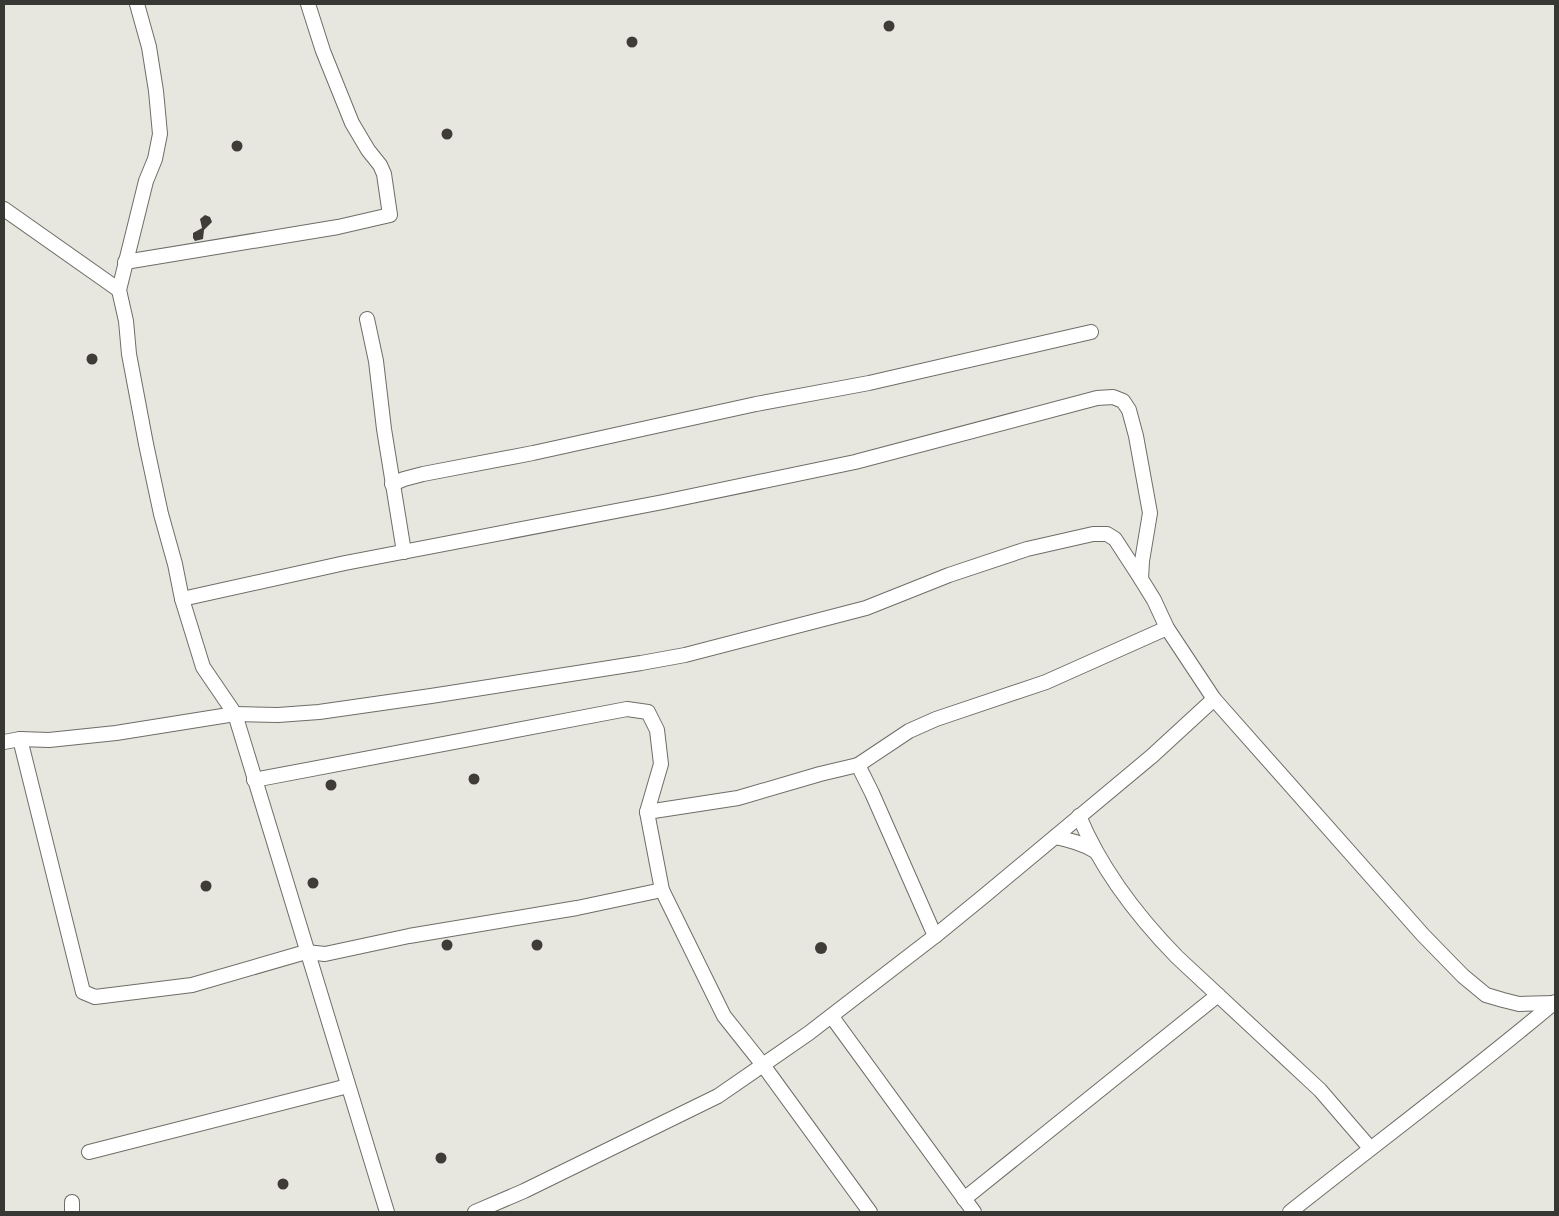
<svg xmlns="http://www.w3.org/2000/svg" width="1559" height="1216" viewBox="0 0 1559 1216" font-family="Signika,sans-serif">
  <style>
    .building { fill: #3f3b36 }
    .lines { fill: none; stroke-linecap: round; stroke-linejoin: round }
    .minor-casing { stroke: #6e6d67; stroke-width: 16 }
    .minor { stroke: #fff; stroke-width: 14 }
  </style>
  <rect width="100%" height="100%" fill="#e7e7df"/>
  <!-- building -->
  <g class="building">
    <circle cx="889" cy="26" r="5.5"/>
    <circle cx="632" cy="42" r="5.5"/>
    <circle cx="447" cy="134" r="5.5"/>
    <circle cx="237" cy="146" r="5.5"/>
    <polygon points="205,215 210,217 212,222 204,230 203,239 195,241 193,238 193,233 202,228 200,219"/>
    <circle cx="92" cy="359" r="5.5"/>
    <circle cx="474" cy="779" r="5.5"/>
    <circle cx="331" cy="785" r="5.5"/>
    <circle cx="313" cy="883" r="5.5"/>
    <circle cx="206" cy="886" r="5.5"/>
    <circle cx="537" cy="945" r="5.5"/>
    <circle cx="447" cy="945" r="5.5"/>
    <circle cx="821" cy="948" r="6"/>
    <circle cx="441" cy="1158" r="5.5"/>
    <circle cx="283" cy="1184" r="5.5"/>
  </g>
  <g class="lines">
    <defs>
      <g id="minor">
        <polyline points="137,4 149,47 156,91 160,134 155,159 146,181 119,290 126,321 129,354 146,444 161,514 175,564 182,599 203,667 235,714 387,1212"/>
        <polyline points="4,209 119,290"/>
        <polyline points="125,262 338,227 390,215 384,174 380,165 368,150 352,123 323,51 308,4"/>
        <polyline points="367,319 376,361 384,429 404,552"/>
        <polyline points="392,484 404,479 423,474 533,453 756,404 869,383 1091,332"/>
        <polyline points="182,599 345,563 663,502 855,462 1097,398 1113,397 1123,401 1129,410 1136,436 1150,513 1142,561 1141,579 1154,600 1167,628 1214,699 1423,935 1463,976 1486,995 1503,1000 1519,1004 1555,1003"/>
        <polyline points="20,739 83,992 95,997 192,985 306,952 325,954 409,936 577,908 662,890"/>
        <polyline points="4,742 20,739 49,740 116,733 235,714 278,715 319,712 431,696 641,663 685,655 866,608 949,575 1027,549 1093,534 1107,534 1115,539 1141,579"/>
        <polyline points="254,780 627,709 648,712 657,730 661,764 647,812 662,890 724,1016 763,1065 870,1212"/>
        <polyline points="647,812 738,798 820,774 858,765"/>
        <path d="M1079 816C1101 869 1137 916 1177 957L1320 1090 1370 1148"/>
        <path d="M1055 837C1070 840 1082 843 1095 851"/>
        <polyline points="935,936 872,793 858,765 909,731 936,719 1046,682 1167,628"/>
        <polyline points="832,1017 974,1212"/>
        <polyline points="89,1152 348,1086"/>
        <polyline points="964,1199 1218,995"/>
        <polyline points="72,1202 72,1212"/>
        <polyline points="475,1212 524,1191 718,1096 809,1033 935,936 984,896 1152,756 1214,699"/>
        <path d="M1290 1212C1378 1142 1468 1075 1555 1002"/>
      </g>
    </defs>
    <!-- minor casing -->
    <use href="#minor" class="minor-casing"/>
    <!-- minor -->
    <use href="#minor" class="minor"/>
  </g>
  <!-- border -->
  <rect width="1559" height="1216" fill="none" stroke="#373734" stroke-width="10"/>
</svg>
